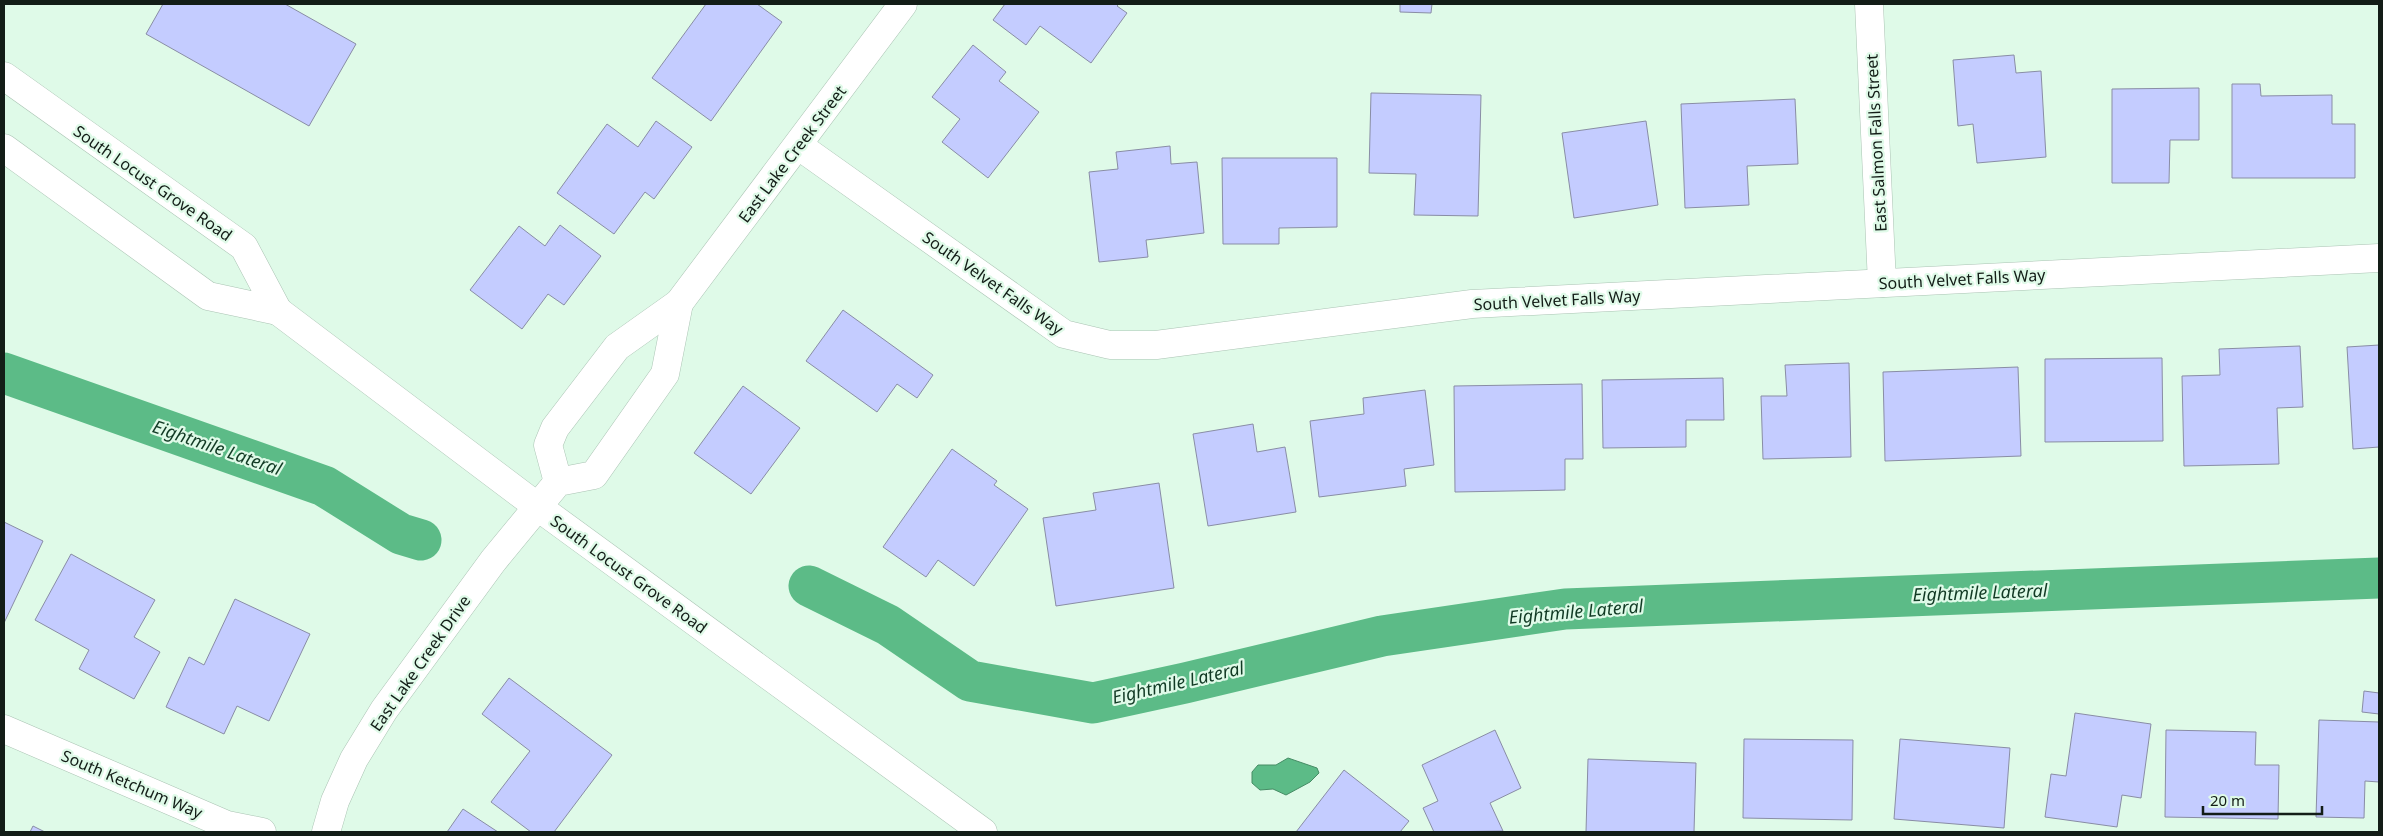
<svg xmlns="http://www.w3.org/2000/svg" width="2383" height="836" viewBox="0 0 2383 836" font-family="'Noto Sans',sans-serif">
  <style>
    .water { fill: #5cbb87; stroke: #468c65 }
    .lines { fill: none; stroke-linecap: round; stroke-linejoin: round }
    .canal { stroke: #5cbb87; stroke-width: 41 }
    .building { fill: #c4ccff; stroke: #898da5 }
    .minor-casing { stroke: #aac3b3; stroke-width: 29 }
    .secondary-casing { stroke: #aac3b3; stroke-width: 29 }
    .minor { stroke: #fff; stroke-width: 28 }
    .secondary { stroke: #fff; stroke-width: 28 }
    .labels { text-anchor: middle; stroke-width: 4.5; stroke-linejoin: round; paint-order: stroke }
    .street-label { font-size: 16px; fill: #131d17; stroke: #dffae8 }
    .water-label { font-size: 18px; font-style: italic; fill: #113a24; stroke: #dffae8 }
  </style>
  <rect width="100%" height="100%" fill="#dffae8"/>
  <!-- water -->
  <polygon class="water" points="1288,758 1317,768 1319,773 1310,782 1286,795 1273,789 1260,790 1252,783 1252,772 1258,765 1276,765"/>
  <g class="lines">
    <!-- canal -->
    <g class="canal">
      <polyline points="4,373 324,486 401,534 421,540"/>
      <polyline points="809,586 888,625 970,681 1093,703 1185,683 1382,636 1565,609 2379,578"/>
    </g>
  </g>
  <!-- building -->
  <g class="building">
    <polygon points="163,4 285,4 356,44 309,126 146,34"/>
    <polygon points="706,4 757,4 782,22 711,121 652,78"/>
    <polygon points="1005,4 1119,4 1117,6 1127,13 1091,63 1040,26 1026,45 993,20"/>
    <polygon points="1400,4 1432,4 1431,13 1400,12"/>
    <polygon points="973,45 1006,72 999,81 1039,112 988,178 942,142 960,119 932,97"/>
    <polygon points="2014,55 2016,73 2041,71 2046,157 1977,163 1973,124 1958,126 1953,60"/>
    <polygon points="2232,84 2260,84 2261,96 2332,95 2332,124 2355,124 2355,178 2232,178"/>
    <polygon points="2199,88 2199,140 2170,140 2169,183 2112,183 2112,89"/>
    <polygon points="1371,93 1481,95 1478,216 1414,215 1416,174 1369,173"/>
    <polygon points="1795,99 1798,164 1747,166 1749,205 1685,208 1681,104"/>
    <polygon points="656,121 692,147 654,199 645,192 614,234 557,193 607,124 638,147"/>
    <polygon points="1646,121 1658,205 1574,218 1562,133"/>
    <polygon points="1170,146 1171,164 1197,162 1204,233 1146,240 1148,257 1099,262 1089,172 1118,169 1116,152"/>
    <polygon points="1222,158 1337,158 1337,227 1279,228 1279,244 1223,244"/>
    <polygon points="560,225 601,256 564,305 548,294 522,329 470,290 519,226 545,246"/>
    <polygon points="843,310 933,375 917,398 897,384 877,412 806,361"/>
    <polygon points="2379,345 2379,447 2353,449 2347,347"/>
    <polygon points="2300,346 2303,407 2277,408 2279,464 2184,466 2182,376 2220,375 2219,349"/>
    <polygon points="2162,358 2163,441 2045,442 2045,359"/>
    <polygon points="1849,363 1851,457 1763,459 1761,396 1787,396 1785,365"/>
    <polygon points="2018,367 2021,456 1885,461 1883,372"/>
    <polygon points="1723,378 1724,420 1686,420 1686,447 1603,448 1602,380"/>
    <polygon points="1582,384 1583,459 1565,459 1565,490 1455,492 1454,386"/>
    <polygon points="743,386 800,428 751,494 694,453"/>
    <polygon points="1425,390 1434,465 1404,469 1406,486 1319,497 1310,421 1364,414 1363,398"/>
    <polygon points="1253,424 1257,452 1285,447 1296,512 1208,526 1193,434"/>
    <polygon points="952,449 997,481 994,485 1028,509 974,586 938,560 926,577 883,547"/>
    <polygon points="1159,483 1174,588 1056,606 1043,518 1096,510 1093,493"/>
    <polygon points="4,522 43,541 4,623"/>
    <polygon points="71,554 155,600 134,637 160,652 134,699 79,669 89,650 35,620"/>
    <polygon points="235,599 310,634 269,721 237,706 224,734 166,707 189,657 204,665"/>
    <polygon points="509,678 612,755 554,832 531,832 491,802 530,751 482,714"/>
    <polygon points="2364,691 2379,693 2379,714 2362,712"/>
    <polygon points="2075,713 2151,724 2141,798 2122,795 2117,827 2045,817 2051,774 2066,776"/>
    <polygon points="2319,720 2379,722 2379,782 2365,781 2364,818 2316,817"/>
    <polygon points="1495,730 1521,788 1490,803 1503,831 1434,832 1423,808 1438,801 1422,765"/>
    <polygon points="2166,730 2256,732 2255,765 2279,765 2278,819 2165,817"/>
    <polygon points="1744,739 1853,740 1852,820 1743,818"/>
    <polygon points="1900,739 2010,748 2004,828 1894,819"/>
    <polygon points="1588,759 1696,763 1694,832 1586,832"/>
    <polygon points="1344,770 1409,821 1400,832 1296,832"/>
    <polygon points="463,809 498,832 447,832"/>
    <polygon points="33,826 45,832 30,832"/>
  </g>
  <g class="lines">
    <defs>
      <g id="minor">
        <polyline points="1869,4 1882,283"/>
        <polyline points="799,146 1064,334 1110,345 1156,345 1472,304 2379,258"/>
        <polyline points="558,482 548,445 555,428 617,347 679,303 903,4"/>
        <polyline points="4,729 227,825 262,832"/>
        <polyline points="326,832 335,801 354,759 384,710 493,561 558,482 594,475 665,374 679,303"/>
      </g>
      <g id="secondary">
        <polyline points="4,76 244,247 278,311 208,296 4,148"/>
        <polyline points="278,311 538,507 983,832"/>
      </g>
    </defs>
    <!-- minor casing -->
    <use href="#minor" class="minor-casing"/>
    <!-- secondary casing -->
    <use href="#secondary" class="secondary-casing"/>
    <!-- minor -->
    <use href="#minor" class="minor"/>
    <!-- secondary -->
    <use href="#secondary" class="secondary"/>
  </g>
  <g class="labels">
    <!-- street labels -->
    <g class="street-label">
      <text transform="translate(1876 143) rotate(-93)" y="6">East Salmon Falls Street</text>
      <text transform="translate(792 154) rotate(-53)" y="6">East Lake Creek Street</text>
      <text transform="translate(153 183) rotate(35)" y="6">South Locust Grove Road</text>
      <text transform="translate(1962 279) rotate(-3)" y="6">South Velvet Falls Way</text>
      <text transform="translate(993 283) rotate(35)" y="6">South Velvet Falls Way</text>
      <text transform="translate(1557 300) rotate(-3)" y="6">South Velvet Falls Way</text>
      <text transform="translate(629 574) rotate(36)" y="6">South Locust Grove Road</text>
      <text transform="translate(420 663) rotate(-55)" y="6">East Lake Creek Drive</text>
      <text transform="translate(132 784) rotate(23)" y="6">South Ketchum Way</text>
    </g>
    <!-- water labels -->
    <g class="water-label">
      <text transform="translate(217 448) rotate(19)" y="6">Eightmile Lateral</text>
      <text transform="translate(1980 593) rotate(-2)" y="6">Eightmile Lateral</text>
      <text transform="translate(1576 612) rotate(-5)" y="6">Eightmile Lateral</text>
      <text transform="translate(1178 683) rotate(-13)" y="6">Eightmile Lateral</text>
    </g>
  </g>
  <!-- border -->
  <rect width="2383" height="836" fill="none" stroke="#131d17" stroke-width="10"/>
  <!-- scale -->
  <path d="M2203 806v8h119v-8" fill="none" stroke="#131d17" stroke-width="2.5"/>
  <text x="2210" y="806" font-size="15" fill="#131d17" stroke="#dffae8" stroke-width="4" paint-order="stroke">20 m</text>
</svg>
